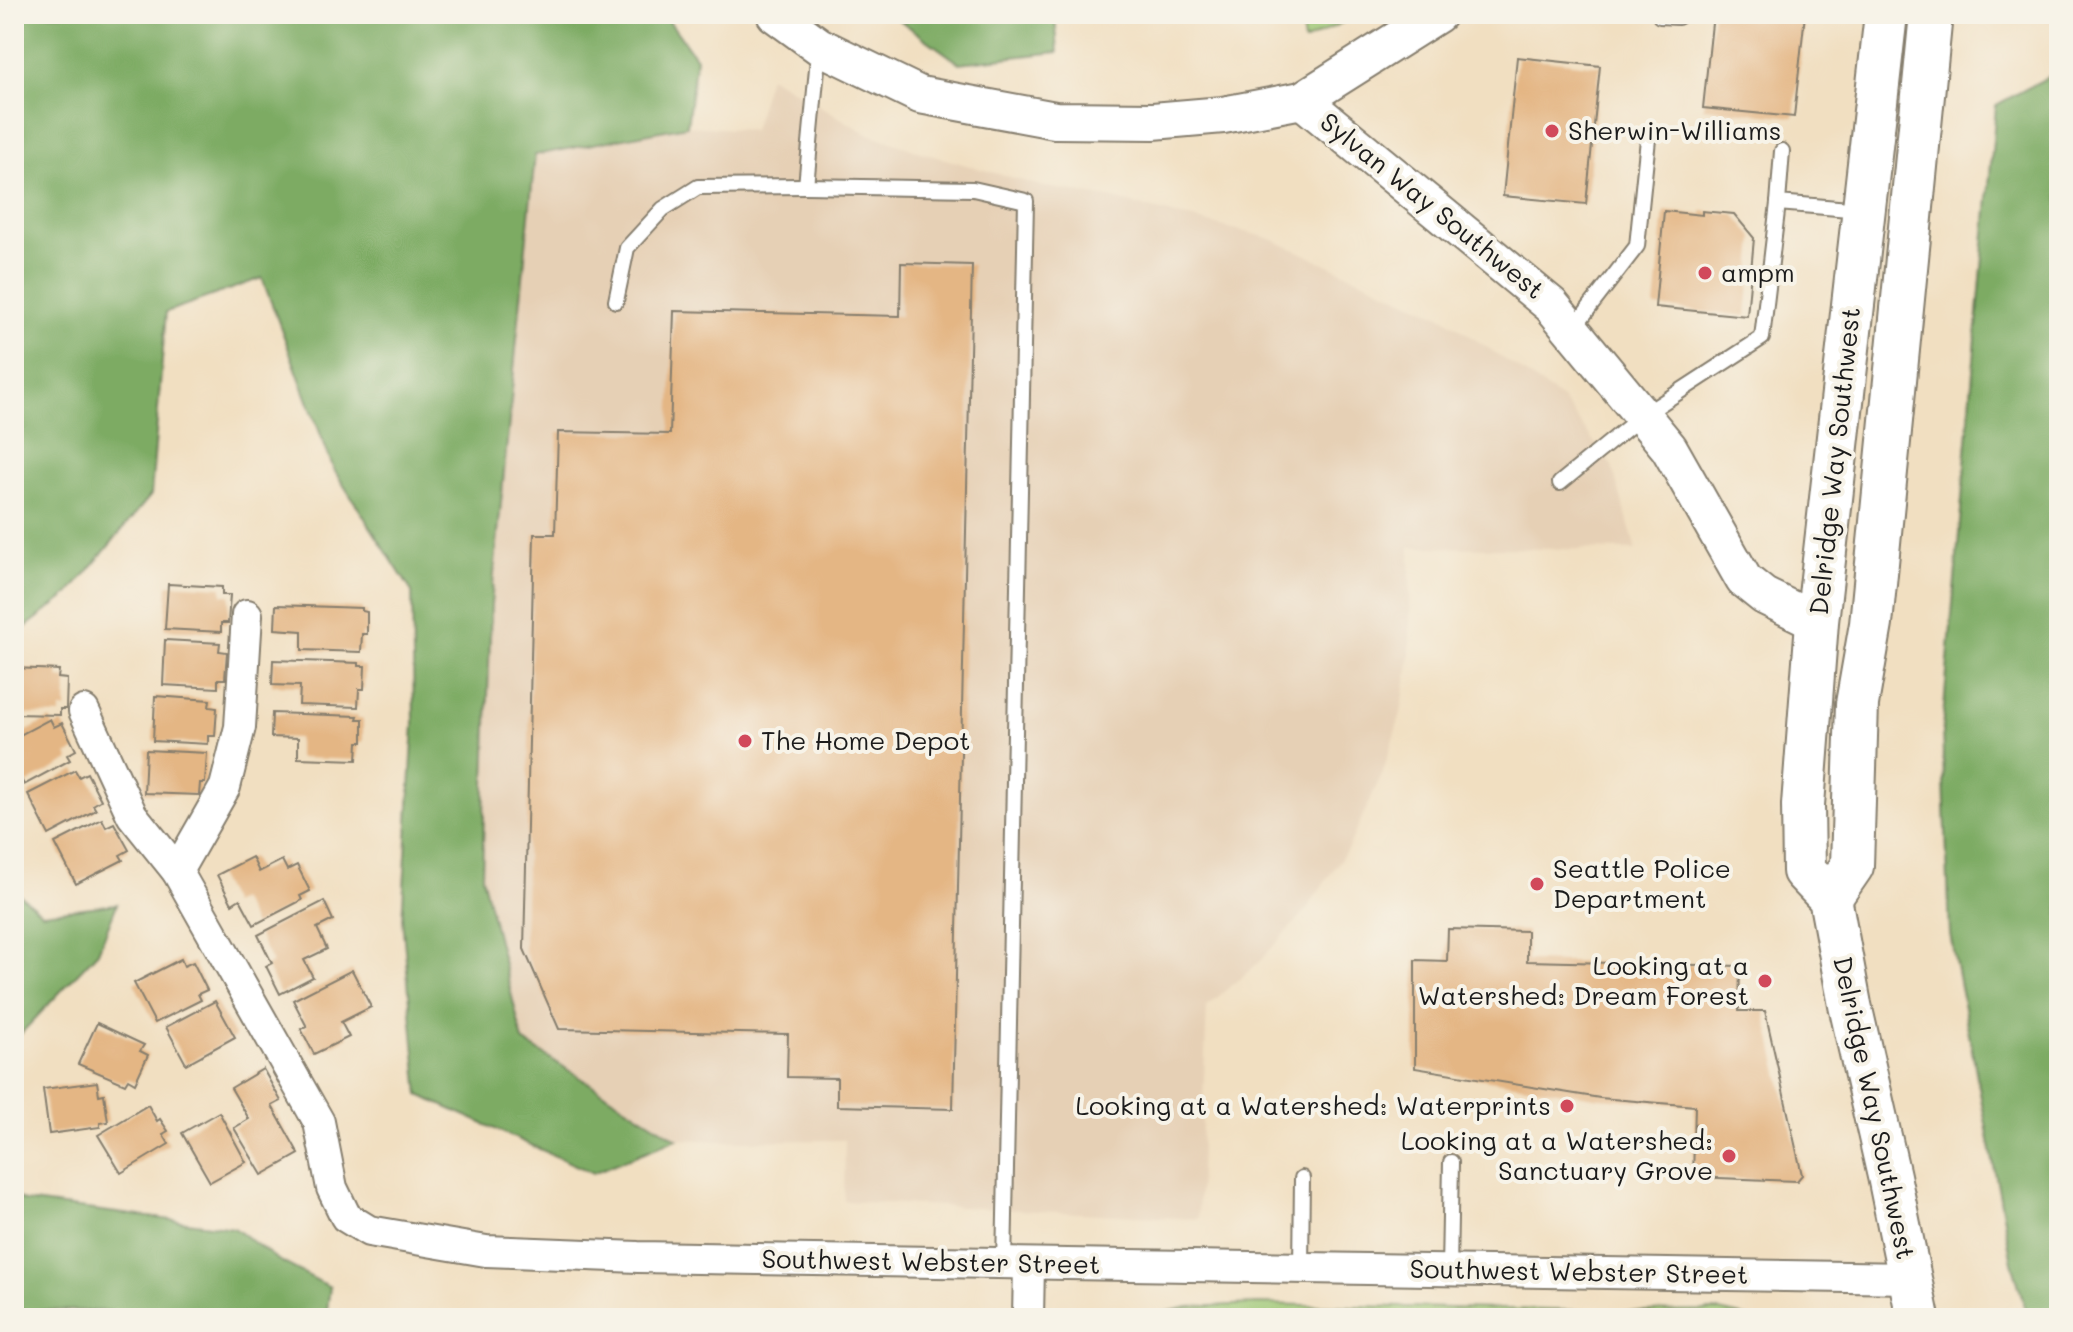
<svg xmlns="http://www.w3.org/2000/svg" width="2073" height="1332" viewBox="0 0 2073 1332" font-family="Mali,sans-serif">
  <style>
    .built { fill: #e6d0b5 }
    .green { fill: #9cc672; stroke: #5c7147; stroke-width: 2 }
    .forest { fill: #7dab64; stroke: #4c6440; stroke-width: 2 }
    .building { fill: #e4b684 }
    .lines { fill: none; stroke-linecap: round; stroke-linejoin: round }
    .service-casing { stroke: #867e6e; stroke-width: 18 }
    .minor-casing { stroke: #867e6e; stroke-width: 34 }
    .tertiary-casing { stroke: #867e6e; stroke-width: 40 }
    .secondary-casing { stroke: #867e6e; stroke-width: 46 }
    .service { stroke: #fff; stroke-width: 14 }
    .minor { stroke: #fff; stroke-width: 30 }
    .tertiary { stroke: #fff; stroke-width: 36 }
    .secondary { stroke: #fff; stroke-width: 42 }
    .poi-dot { fill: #d1495b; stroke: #f7f3e8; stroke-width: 3 }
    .labels { text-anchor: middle; stroke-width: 8; stroke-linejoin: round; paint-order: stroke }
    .poi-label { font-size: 26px; fill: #1c1c1c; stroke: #f7f3e8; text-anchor: start }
    .street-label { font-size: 26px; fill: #1c1c1c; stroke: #f7f3e8 }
  </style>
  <rect width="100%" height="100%" fill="#f7f3e8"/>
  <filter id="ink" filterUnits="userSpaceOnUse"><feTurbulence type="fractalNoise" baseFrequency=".0125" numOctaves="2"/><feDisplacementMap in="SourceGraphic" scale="16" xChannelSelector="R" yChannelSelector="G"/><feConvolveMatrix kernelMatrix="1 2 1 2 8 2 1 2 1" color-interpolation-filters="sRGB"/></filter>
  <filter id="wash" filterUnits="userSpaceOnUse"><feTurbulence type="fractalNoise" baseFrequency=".006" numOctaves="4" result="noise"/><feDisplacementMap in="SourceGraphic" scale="32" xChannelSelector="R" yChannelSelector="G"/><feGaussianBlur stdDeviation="1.8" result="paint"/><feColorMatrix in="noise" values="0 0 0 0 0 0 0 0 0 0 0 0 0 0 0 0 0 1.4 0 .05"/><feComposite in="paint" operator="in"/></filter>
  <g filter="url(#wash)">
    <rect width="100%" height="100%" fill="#f1dfc1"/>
    <!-- built -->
    <polygon class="built" points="769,76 866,133 920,152 1041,186 1109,198 1269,238 1443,317 1562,399 1612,466 1636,550 1410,547 1410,657 1401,713 1383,772 1348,848 1304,913 1257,964 1207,1006 1198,1219 844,1201 845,1140 721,1141 677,1139 523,1041 482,876 491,605 535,155 687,126 753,130"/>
    <!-- green -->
    <g class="green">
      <polygon points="1300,14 1359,14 1304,42"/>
      <polygon points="1257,1304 1645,1312 1719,1311 1750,1318 1140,1318 1188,1307"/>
    </g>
    <!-- forest -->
    <g class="forest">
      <polygon points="14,14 664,14 696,58 687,126 535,155 491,605 482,876 523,1041 677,1139 593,1173 419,1095 402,919 414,724 412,592 334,470 262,278 166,312 151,495 69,594 14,636"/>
      <polygon points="891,14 1055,14 1058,52 959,63"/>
      <polygon points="2059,71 2059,1318 2028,1318 2012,1262 1950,934 1942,730 1996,105"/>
      <polygon points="14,890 42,913 117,904 98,952 14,1041"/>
      <polygon points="14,1196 24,1201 234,1228 278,1260 330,1287 326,1318 111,1318 110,1311 14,1310"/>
    </g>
    <g id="blocks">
      <!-- building -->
      <g class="building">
        <polygon points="1713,14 1805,14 1794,117 1703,108"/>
        <polygon points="1517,57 1600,66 1586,204 1503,196"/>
        <polygon points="1664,211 1702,215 1702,211 1734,214 1754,238 1747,316 1655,307"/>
        <polygon points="901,263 972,265 953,1109 837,1106 837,1078 787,1077 788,1034 559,1029 524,949 534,534 555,534 558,432 670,434 674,311 900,316"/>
        <polygon points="168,584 222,587 222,595 230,595 228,623 221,623 221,632 165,629"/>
        <polygon points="276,605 362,608 362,611 367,612 367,634 362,634 361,652 302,650 302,631 275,629"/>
        <polygon points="165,640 220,643 219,651 227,652 225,679 218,679 218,688 163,685"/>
        <polygon points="273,660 359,663 359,666 365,666 364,689 359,689 358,707 299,705 300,686 272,685"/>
        <polygon points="14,668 59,670 58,678 67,679 66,709 60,709 60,715 14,714"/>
        <polygon points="155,696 210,700 209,707 217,708 215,736 208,736 208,744 153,741"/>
        <polygon points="272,713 358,716 357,719 363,719 363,742 358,742 357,760 298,758 298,738 271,737"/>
        <polygon points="50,719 54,727 62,723 76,750 67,755 70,760 24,785 14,765 14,738"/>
        <polygon points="146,750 207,753 205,783 200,783 199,795 144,793"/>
        <polygon points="75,770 79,777 87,773 101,800 93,805 96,810 49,835 28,794"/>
        <polygon points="102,819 106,827 114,823 129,850 120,855 123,860 76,884 55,843"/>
        <polygon points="252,857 259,872 282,860 287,870 297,865 310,891 300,896 302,900 254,925 240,899 232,904 217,875"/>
        <polygon points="324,901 333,920 317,928 327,949 304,960 313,977 280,994 266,966 272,963 258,935"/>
        <polygon points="1448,929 1527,931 1527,961 1740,966 1739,1011 1765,1011 1802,1175 1797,1181 1693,1177 1695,1106 1600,1098 1415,1068 1415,960 1447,961"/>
        <polygon points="181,959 184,966 193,962 207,990 198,994 201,1000 155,1023 134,983"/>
        <polygon points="352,970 371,1007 341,1022 349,1037 314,1054 301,1029 307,1027 293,1000"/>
        <polygon points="215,1001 235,1037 186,1064 166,1027"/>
        <polygon points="97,1023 144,1045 140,1051 148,1055 135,1083 128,1079 125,1084 78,1064"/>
        <polygon points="263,1069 281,1101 272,1106 299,1154 262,1175 234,1128 249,1119 231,1088"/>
        <polygon points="97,1082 99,1095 104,1094 108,1122 100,1123 100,1127 49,1134 43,1089"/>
        <polygon points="148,1105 157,1121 160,1119 168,1131 163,1134 169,1144 121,1173 98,1135"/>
        <polygon points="219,1112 246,1162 210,1182 182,1133"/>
      </g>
    </g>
  </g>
  <g filter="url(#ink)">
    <use href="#blocks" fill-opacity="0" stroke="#867e6e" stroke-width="2"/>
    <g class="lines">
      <defs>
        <g id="service">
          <polyline points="1660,16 1678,17 1682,14"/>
          <polyline points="819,47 806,186 973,189 1026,201 1004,1264"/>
          <polyline points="1782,151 1778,203 1861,210"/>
          <polyline points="616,301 627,248 663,209 698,187 806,186"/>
          <polyline points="1572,330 1637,246 1648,139"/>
          <polyline points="1560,483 1642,416 1762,338 1778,203"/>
          <polyline points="1301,1268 1302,1178"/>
          <polyline points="1449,1270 1451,1162"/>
        </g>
        <g id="minor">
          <polyline points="84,711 132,815 177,871 319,1122 332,1188 346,1217 369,1231 486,1251 638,1257 1910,1278"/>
          <polyline points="177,871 225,787 240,727 247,615"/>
          <polyline points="1028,1318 1029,1265"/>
        </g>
        <g id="tertiary">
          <polyline points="775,14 819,46 920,95 1055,120 1153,121 1223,115 1302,100 1438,14"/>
          <polyline points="1302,100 1551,305 1669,448 1744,580 1764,596 1817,622"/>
        </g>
        <g id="secondary">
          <polyline points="1886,14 1817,622 1803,805 1804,871 1830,898 1850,1005 1889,1176 1918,1318"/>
          <polyline points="1830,898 1852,866 1857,704 1871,624 1931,14"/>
        </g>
      </defs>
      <!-- service casing -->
      <use href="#service" class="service-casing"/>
      <!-- minor casing -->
      <use href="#minor" class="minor-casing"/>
      <!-- tertiary casing -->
      <use href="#tertiary" class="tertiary-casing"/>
      <!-- secondary casing -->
      <use href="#secondary" class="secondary-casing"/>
      <!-- service -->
      <use href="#service" class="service"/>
      <!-- minor -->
      <use href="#minor" class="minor"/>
      <!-- tertiary -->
      <use href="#tertiary" class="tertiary"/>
      <!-- secondary -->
      <use href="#secondary" class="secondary"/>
    </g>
  </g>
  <!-- markers -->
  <g class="poi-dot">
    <circle cx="1552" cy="131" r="8"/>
    <circle cx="1705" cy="273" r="8"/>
    <circle cx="745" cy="741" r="8"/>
    <circle cx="1537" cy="884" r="8"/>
    <circle cx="1765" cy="981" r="8"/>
    <circle cx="1567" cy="1106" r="8"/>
    <circle cx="1729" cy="1156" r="8"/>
  </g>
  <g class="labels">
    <!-- poi labels -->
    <g class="poi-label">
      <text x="1568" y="140">Sherwin-Williams</text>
      <text x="1721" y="282">ampm</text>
      <text x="761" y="750">The Home Depot</text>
      <text x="1553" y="878">Seattle Police<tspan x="1553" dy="30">Department</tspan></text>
      <text x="1749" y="975" text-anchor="end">Looking at a<tspan x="1749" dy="30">Watershed: Dream Forest</tspan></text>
      <text x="1551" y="1115" text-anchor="end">Looking at a Watershed: Waterprints</text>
      <text x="1713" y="1150" text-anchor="end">Looking at a Watershed:<tspan x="1713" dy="30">Sanctuary Grove</tspan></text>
    </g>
    <!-- street labels -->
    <g class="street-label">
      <text transform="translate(1432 206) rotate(39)" y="9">Sylvan Way Southwest</text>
      <text transform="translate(1835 461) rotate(-84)" y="9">Delridge Way Southwest</text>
      <text transform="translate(1874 1108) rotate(78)" y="9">Delridge Way Southwest</text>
      <text transform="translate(931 1262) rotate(1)" y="9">Southwest Webster Street</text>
      <text transform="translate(1579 1272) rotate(1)" y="9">Southwest Webster Street</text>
    </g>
  </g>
  <!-- margin -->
  <rect width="2073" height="1332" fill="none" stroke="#f7f3e8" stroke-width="48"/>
</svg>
